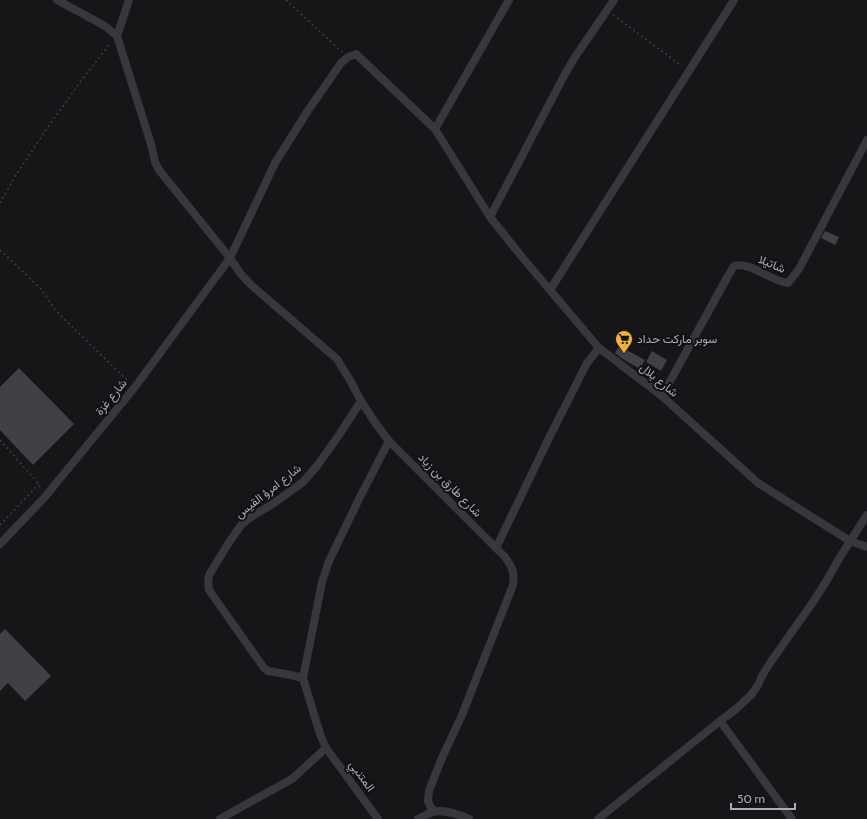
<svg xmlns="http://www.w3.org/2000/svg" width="867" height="819" viewBox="0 0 867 819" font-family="Cabin,Vazirmatn,sans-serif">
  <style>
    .building { fill: #404145 }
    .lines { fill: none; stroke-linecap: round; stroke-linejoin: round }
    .path { stroke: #3d3f44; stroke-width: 1.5; stroke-dasharray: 2 3; stroke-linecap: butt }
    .minor { stroke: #37383d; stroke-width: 8 }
    .labels { text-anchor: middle; stroke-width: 4; stroke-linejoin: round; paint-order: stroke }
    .street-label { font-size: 12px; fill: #a8adb8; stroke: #111113 }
    .poi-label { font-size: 12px; fill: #a8adb8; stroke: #111113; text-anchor: start }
  </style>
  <rect width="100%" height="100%" fill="#161618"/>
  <!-- building -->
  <g class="building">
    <polygon points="825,231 839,237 835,245 821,238"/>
    <polygon points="619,346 645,360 640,369 621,358 615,353"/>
    <polygon points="652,351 667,360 661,371 646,362"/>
    <polygon points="19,368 74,424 33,465 0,430 0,387"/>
    <polygon points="5,629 51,676 25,701 8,683 0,691 0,634"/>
  </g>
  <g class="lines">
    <!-- path -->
    <g class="path">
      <polyline points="286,0 342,52"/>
      <polyline points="613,15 682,66"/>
      <polyline points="0,203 16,175 48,127 83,78 110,44"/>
      <polyline points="0,250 41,289 56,311 128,381"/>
      <polyline points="0,440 38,483 41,489"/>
      <polyline points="0,525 36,487 38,484"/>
    </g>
    <!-- minor -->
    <g class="minor">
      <polyline points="57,0 105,26 117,36"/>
      <polyline points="435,129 509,0"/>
      <polyline points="550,290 734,0"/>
      <polyline points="599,348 522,257 490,217 565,74 575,57 614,0"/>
      <path d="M662 396 729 274 734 266C750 261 770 281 788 283L799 269 867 140"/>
      <polyline points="389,441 376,424 361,401 351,382 337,359 251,285 240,273 230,258 275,163 307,112 341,63 348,57 356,54 435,129 490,217"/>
      <polyline points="0,544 44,498 135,387 230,258 159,170 155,162 151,144 117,36 129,0"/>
      <polyline points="496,548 550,436 587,363 599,348 662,396 758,483 850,541 867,547"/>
      <path d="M303 678 291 675 268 671 264 668 209 590C208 585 208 581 209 575L228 544 241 525 248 519 274 503 295 488 303 482 317 466 339 435 361 401"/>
      <polyline points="720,721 792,819"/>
      <polyline points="220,819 252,801 292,779 326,748"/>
      <path d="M378 819 326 748 320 734 303 678 322 582 329 561 360 497 389 441 505 557C512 567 515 572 513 585L462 715 441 760 429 791 428 801 430 806 434 811"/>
      <path d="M418 819C423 817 428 813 433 812 443 809 460 815 469 819"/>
      <polyline points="598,819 720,721 736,709 751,695 758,685 762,676 770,663 813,602 827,580 840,557 867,515"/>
    </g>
  </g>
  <!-- icons -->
  <defs>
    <symbol id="supermarket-pin" viewBox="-11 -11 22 30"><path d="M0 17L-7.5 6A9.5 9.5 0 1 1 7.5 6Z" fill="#f2b134" stroke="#111113"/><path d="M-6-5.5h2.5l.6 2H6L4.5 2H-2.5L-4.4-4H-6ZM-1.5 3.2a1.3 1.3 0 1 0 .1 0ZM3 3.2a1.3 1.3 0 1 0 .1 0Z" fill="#111"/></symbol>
  </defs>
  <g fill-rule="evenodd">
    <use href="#supermarket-pin" x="614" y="329" width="20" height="27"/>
  </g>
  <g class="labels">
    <!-- street labels -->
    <g class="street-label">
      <text transform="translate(772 264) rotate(23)" y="4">شاتيلا</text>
      <text transform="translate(659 380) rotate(39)" y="4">شارع بلال</text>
      <text transform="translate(111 397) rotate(-51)" y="4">شارع غزة</text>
      <text transform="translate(450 485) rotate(45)" y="4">شارع طارق بن زياد</text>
      <text transform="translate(268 491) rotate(-38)" y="4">شارع امرؤ القيس</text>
      <text transform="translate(362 776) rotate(54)" y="4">المتنبي</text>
    </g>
    <!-- poi labels -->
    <g class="poi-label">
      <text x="637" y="343">سوبر ماركت حداد</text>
    </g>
  </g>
  <!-- scale -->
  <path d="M731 803v6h64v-6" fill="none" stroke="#a8adb8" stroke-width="2"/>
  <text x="737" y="803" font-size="12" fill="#a8adb8" stroke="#111113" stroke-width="3" paint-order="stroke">50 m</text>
</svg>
